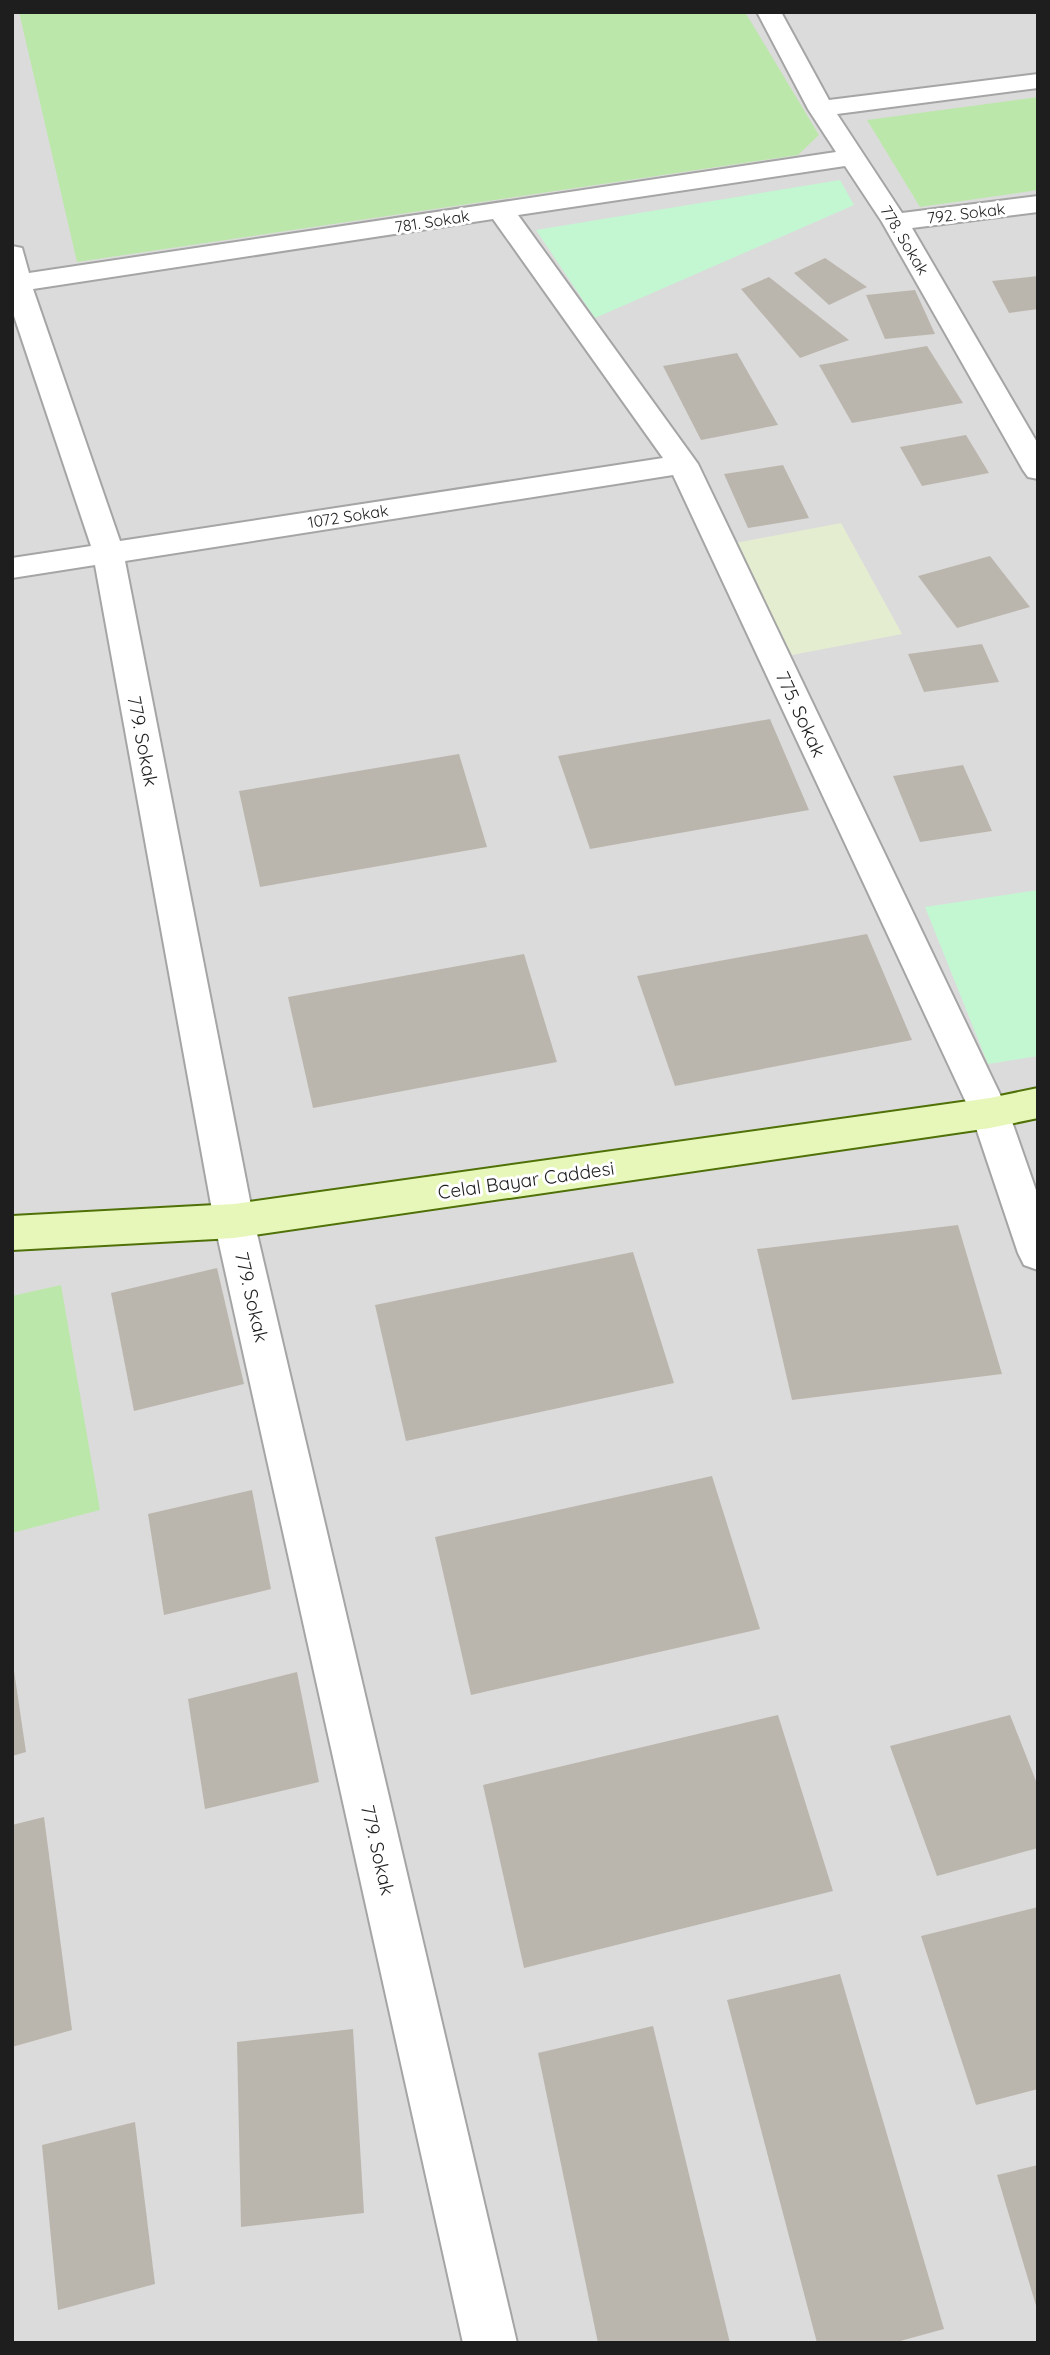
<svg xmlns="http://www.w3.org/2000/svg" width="1050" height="2355" viewBox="0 0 1050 2355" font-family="Quicksand,sans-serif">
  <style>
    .residential { fill: #dcdbdb }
    .farmland { fill: #e4edd0 }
    .grass { fill: #bce7ab }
    .park { fill: #c2f7d2 }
    .building { fill: #bbb6ad }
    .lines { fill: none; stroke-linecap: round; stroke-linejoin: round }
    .street-casing { stroke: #a5a5a5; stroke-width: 4 }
    .secondary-casing { stroke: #4f7108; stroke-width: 4 }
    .street { fill: #fff; fill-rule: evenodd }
    .secondary { fill: #e7f7b9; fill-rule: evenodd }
    .labels { text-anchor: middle; stroke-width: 6; stroke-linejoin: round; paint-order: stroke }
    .far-street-label { font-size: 16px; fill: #1e1e1e; stroke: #fff }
    .street-label { font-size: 19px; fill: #1e1e1e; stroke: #fff }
  </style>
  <rect width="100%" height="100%" fill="#eeede4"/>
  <!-- residential -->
  <rect class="residential" x="12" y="12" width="1026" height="2331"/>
  <!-- farmland -->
  <polygon class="farmland" points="841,523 902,634 792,655 735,543"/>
  <!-- grass -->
  <g class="grass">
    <polygon points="19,12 745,12 819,135 798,155 77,262"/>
    <polygon points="1038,97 1038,190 920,207 867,120"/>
    <polygon points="61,1285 100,1510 12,1533 12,1296"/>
  </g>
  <!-- park -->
  <g class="park">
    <polygon points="840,180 854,205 595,318 536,230"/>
    <polygon points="1038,890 1038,1056 988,1064 925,907"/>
  </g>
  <!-- building -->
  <g class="building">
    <polygon points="825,258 867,287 829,305 794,273"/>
    <polygon points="1038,276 1038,309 1009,313 992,281"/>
    <polygon points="769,277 849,340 800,358 741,289"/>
    <polygon points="915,290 935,334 885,339 866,295"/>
    <polygon points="927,346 963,403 852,423 819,365"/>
    <polygon points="737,353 778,425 701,440 663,366"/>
    <polygon points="966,435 989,473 922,486 900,447"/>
    <polygon points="783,465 809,518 748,528 724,474"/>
    <polygon points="990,556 1030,607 957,628 918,576"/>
    <polygon points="982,644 999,682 924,692 908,654"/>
    <polygon points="770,719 809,810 590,849 558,756"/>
    <polygon points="459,754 487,847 260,887 239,791"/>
    <polygon points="963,765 992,831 920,842 893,776"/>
    <polygon points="867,934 912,1040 675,1086 637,976"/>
    <polygon points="524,954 557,1062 313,1108 288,997"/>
    <polygon points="958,1225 1002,1374 792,1400 757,1249"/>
    <polygon points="633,1252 674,1383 406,1441 375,1305"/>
    <polygon points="217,1268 244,1384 134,1411 111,1293"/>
    <polygon points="712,1476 760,1629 471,1695 435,1537"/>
    <polygon points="252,1490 271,1589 164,1615 148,1514"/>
    <polygon points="12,1657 26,1752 12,1756"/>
    <polygon points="297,1672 319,1782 205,1809 188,1699"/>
    <polygon points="778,1715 833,1891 524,1968 483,1785"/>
    <polygon points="1010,1715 1038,1786 1038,1848 937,1876 890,1746"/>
    <polygon points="44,1817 72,2030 12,2047 12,1825"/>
    <polygon points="1038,1907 1038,2089 976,2105 921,1936"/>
    <polygon points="840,1974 944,2329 893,2343 817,2343 727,2000"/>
    <polygon points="653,2026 730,2343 598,2343 538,2053"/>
    <polygon points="353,2029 364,2213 241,2227 237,2042"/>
    <polygon points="135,2122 155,2284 58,2310 42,2145"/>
    <polygon points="1038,2165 1038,2309 1037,2309 997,2175"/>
  </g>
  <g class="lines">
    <defs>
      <path id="street" d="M757 12H781L829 100 1038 74V88L837 114 902 213 1038 196V212L912 228 1038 444V479L1028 477 1023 470 882 222 845 166 518 215 698 464 1009 1113 1038 1196V1270L1024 1265 1018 1253 971 1113 673 475 125 561 254 1221 517 2343H463L214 1221 95 565 12 578V558L91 546 12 310V246L22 248 29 273 836 152 808 109ZM493 219 663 458 120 541 33 289Z"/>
      <polygon id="secondary" points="1038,1088 1038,1118 990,1128 234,1238 12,1250 12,1216 234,1204 990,1098"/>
    </defs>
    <!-- street casing -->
    <use href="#street" class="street-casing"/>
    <!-- secondary casing -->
    <use href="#secondary" class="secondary-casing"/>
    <!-- street -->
    <use href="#street" class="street"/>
    <!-- secondary -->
    <use href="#secondary" class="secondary"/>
  </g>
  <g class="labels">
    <!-- far-street labels -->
    <g class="far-street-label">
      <text transform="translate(966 213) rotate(-7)" y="6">792. Sokak</text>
      <text transform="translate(432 221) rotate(-9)" y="6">781. Sokak</text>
      <text transform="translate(905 240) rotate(59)" y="6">778. Sokak</text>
      <text transform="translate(348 516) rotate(-9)" y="6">1072 Sokak</text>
    </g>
    <!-- street labels -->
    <g class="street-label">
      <text transform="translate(801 714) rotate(65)" y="7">775. Sokak</text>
      <text transform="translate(143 741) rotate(79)" y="7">779. Sokak</text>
      <text transform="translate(526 1180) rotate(-8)" y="7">Celal Bayar Caddesi</text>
      <text transform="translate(252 1297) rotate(77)" y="7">779. Sokak</text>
      <text transform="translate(378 1850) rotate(77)" y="7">779. Sokak</text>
    </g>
  </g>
  <!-- border -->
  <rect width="1050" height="2355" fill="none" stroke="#1e1e1e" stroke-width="28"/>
</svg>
